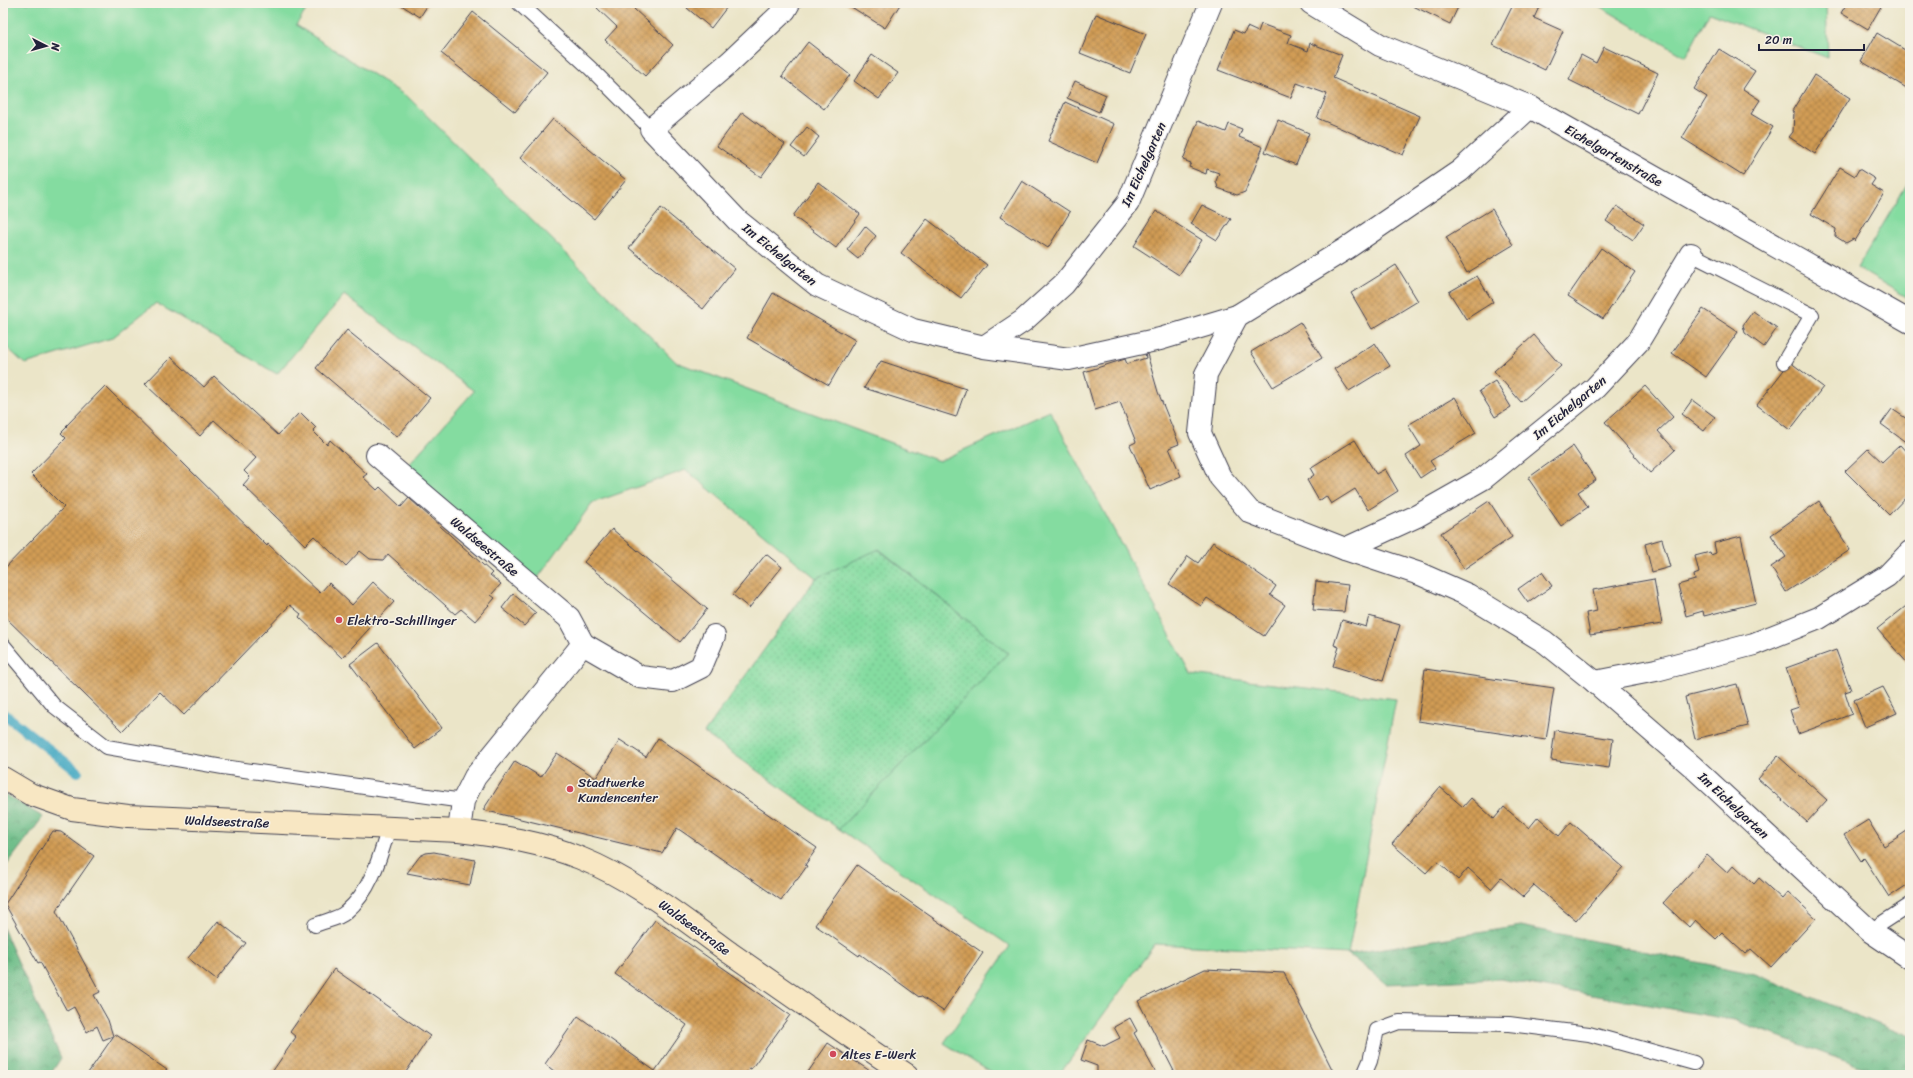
<svg xmlns="http://www.w3.org/2000/svg" width="1913" height="1078" viewBox="0 0 1913 1078" font-family="Sriracha,sans-serif">
  <style>
    .grass { fill: url(#grass-dots); stroke: #537f6e }
    .forest { fill: url(#forest-crowns); stroke: #466f60 }
    .garden { fill: #84dca0; stroke: #537f6e }
    .lines { fill: none; stroke-linecap: round; stroke-linejoin: round }
    .stream { stroke: #42a8c2; stroke-width: 10 }
    .building { fill: url(#building-cross-hatch) }
    .lane-casing { stroke: #403f50; stroke-width: 16 }
    .street-casing { stroke: #403f50; stroke-width: 24 }
    .secondary-casing { stroke: #403f50; stroke-width: 24 }
    .lane { stroke: #fff; stroke-width: 14 }
    .street { stroke: #fff; stroke-width: 22 }
    .secondary { stroke: #f8e7c3; stroke-width: 22 }
    .poi-dot { fill: #d1495b; stroke: #f7f3e8; stroke-width: 1.5 }
    .labels { text-anchor: middle; stroke-width: 3; stroke-linejoin: round; paint-order: stroke }
    .street-label { font-size: 13px; fill: #22223b; stroke: #f7f3e8 }
    .poi-label { font-size: 13px; fill: #22223b; stroke: #f7f3e8; text-anchor: start }
  </style>
  <defs>
    <pattern id="grass-dots" width="8" height="8" patternUnits="userSpaceOnUse"><rect width="8" height="8" fill="#84dca0"/><path d="M2 2h.1M6 6h.1" fill="none" stroke="#72bc8b" stroke-width="1.8" stroke-linecap="round"/></pattern>
    <pattern id="forest-crowns" width="20" height="18" patternUnits="userSpaceOnUse"><rect width="20" height="18" fill="#6bbc86"/><path d="M2 6a3 3 0 1 1 6 0M12 15a3 3 0 1 1 6 0" fill="none" stroke="#58986f"/></pattern>
    <pattern id="building-cross-hatch" width="8" height="8" patternUnits="userSpaceOnUse"><rect width="8" height="8" fill="#d19c54"/><path d="M0 0l8 8M0 8l8-8" fill="none" stroke="#a97f47"/></pattern>
  </defs>
  <rect width="100%" height="100%" fill="#f7f3e8"/>
  <filter id="ink" filterUnits="userSpaceOnUse"><feTurbulence type="fractalNoise" baseFrequency=".025" numOctaves="2"/><feDisplacementMap in="SourceGraphic" scale="8" xChannelSelector="R" yChannelSelector="G"/><feConvolveMatrix kernelMatrix="1 2 1 2 8 2 1 2 1" color-interpolation-filters="sRGB"/></filter>
  <filter id="wash" filterUnits="userSpaceOnUse"><feTurbulence type="fractalNoise" baseFrequency=".012" numOctaves="4" result="noise"/><feDisplacementMap in="SourceGraphic" scale="16" xChannelSelector="R" yChannelSelector="G"/><feGaussianBlur stdDeviation="0.9" result="paint"/><feColorMatrix in="noise" values="0 0 0 0 0 0 0 0 0 0 0 0 0 0 0 0 0 1.4 0 .05"/><feComposite in="paint" operator="in"/></filter>
  <g filter="url(#wash)">
    <rect width="100%" height="100%" fill="#ebe5c8"/>
    <!-- grass -->
    <polygon class="grass" points="878,549 1008,653 839,829 704,733 816,578"/>
    <!-- forest -->
    <g class="forest">
      <polygon points="3,793 43,817 3,870"/>
      <polygon points="1521,926 1755,974 1910,1037 1910,1075 1884,1075 1734,1020 1500,979 1386,984 1348,954"/>
      <polygon points="3,928 61,1058 50,1075 3,1075"/>
    </g>
    <!-- garden -->
    <g class="garden">
      <polygon points="3,3 311,3 296,25 409,98 676,362 939,461 1050,411 1191,674 1396,699 1348,954 1155,944 1059,1075 995,1075 944,1043 1010,946 839,829 1008,653 879,549 816,578 686,470 592,503 532,586 400,474 474,391 344,295 277,374 156,303 112,338 25,364 3,344"/>
      <polygon points="1594,3 1826,3 1828,58 1709,13 1686,57"/>
      <polygon points="1910,179 1910,299 1857,268"/>
    </g>
    <g class="lines">
      <!-- stream -->
      <polyline class="stream" points="3,713 78,772"/>
    </g>
    <g id="blocks">
      <!-- building -->
      <g class="building">
        <polygon points="398,3 429,3 420,17"/>
        <polygon points="602,3 637,3 638,4 634,9 673,45 645,76 605,40 617,27 597,8"/>
        <polygon points="691,3 730,3 711,28 687,8"/>
        <polygon points="845,3 901,3 885,28"/>
        <polygon points="1407,3 1460,3 1450,24"/>
        <polygon points="1514,3 1541,3 1534,18 1563,31 1545,70 1493,45"/>
        <polygon points="1847,3 1883,3 1868,29 1841,13"/>
        <polygon points="473,12 547,72 515,112 441,53"/>
        <polygon points="1096,14 1146,34 1130,73 1080,53"/>
        <polygon points="1261,24 1291,35 1288,43 1308,51 1310,43 1342,55 1333,78 1420,116 1403,155 1317,118 1327,94 1297,83 1291,98 1218,70 1234,30 1244,34 1247,27 1258,32"/>
        <polygon points="1877,33 1910,53 1910,90 1861,61"/>
        <polygon points="808,42 850,75 824,109 782,76"/>
        <polygon points="1604,47 1658,73 1638,114 1569,80 1581,55 1596,63"/>
        <polygon points="1719,49 1755,71 1743,89 1760,100 1751,114 1773,127 1743,176 1682,138 1707,97 1694,89"/>
        <polygon points="872,55 898,73 879,99 854,81"/>
        <polygon points="1814,75 1850,98 1815,154 1789,137 1793,132 1794,112 1792,111"/>
        <polygon points="1075,81 1106,95 1099,112 1067,98"/>
        <polygon points="1065,102 1114,124 1097,163 1048,141"/>
        <polygon points="742,112 785,144 761,177 717,146"/>
        <polygon points="553,119 626,180 594,219 520,158"/>
        <polygon points="1278,120 1309,133 1296,165 1265,152"/>
        <polygon points="1198,121 1226,132 1229,124 1242,129 1239,137 1263,147 1245,192 1237,195 1218,188 1216,181 1219,173 1207,169 1206,174 1189,167 1191,163 1183,160"/>
        <polygon points="807,127 819,137 804,157 791,147"/>
        <polygon points="1840,167 1855,176 1859,169 1875,179 1871,185 1884,193 1855,241 1853,239 1846,243 1835,236 1836,229 1811,214"/>
        <polygon points="1022,181 1070,212 1048,248 1000,217"/>
        <polygon points="818,182 860,214 836,248 793,216"/>
        <polygon points="1202,205 1231,219 1217,240 1191,224"/>
        <polygon points="1617,206 1644,224 1633,240 1606,221"/>
        <polygon points="661,208 735,269 703,309 629,248"/>
        <polygon points="1492,209 1513,245 1467,273 1446,237"/>
        <polygon points="1156,211 1202,240 1179,275 1134,246"/>
        <polygon points="927,219 987,265 961,298 901,253"/>
        <polygon points="865,226 876,236 858,259 847,250"/>
        <polygon points="1601,248 1635,272 1603,319 1568,296"/>
        <polygon points="1396,265 1418,301 1372,329 1351,293"/>
        <polygon points="1477,276 1493,302 1466,319 1449,292"/>
        <polygon points="773,293 855,340 829,385 747,338"/>
        <polygon points="1703,309 1738,332 1706,377 1672,353"/>
        <polygon points="1753,311 1777,328 1764,347 1745,333 1743,325"/>
        <polygon points="1300,322 1322,358 1273,387 1251,352"/>
        <polygon points="347,330 430,398 397,437 316,368"/>
        <polygon points="1534,335 1561,366 1521,402 1494,371"/>
        <polygon points="1375,343 1390,366 1349,391 1334,369"/>
        <polygon points="1145,354 1147,354 1158,392 1179,444 1169,448 1181,476 1150,490 1130,445 1136,442 1120,402 1095,410 1084,372 1125,359 1127,364 1146,358"/>
        <polygon points="171,357 204,387 214,376 278,435 300,412 316,428 313,431 327,445 330,440 367,474 363,477 377,490 380,487 401,507 409,498 492,573 490,575 501,584 491,595 495,598 475,621 461,609 455,614 388,554 383,560 370,559 360,551 346,566 314,536 305,545 243,485 250,477 244,471 256,458 214,420 200,436 145,384"/>
        <polygon points="881,361 966,389 956,417 864,388"/>
        <polygon points="1790,362 1823,387 1790,430 1757,405"/>
        <polygon points="1495,381 1511,407 1495,417 1479,391"/>
        <polygon points="105,386 267,546 268,544 320,593 329,583 352,605 373,582 394,602 342,658 299,617 301,614 290,605 184,715 160,692 122,731 3,615 3,570 64,507 31,474 66,438 61,433 67,427 66,426"/>
        <polygon points="1645,386 1673,417 1658,431 1675,450 1650,473 1605,422"/>
        <polygon points="1455,397 1476,433 1430,461 1435,468 1420,478 1406,456 1421,446 1408,425"/>
        <polygon points="1692,400 1715,417 1704,431 1682,414"/>
        <polygon points="1892,409 1910,421 1910,439 1907,443 1881,424"/>
        <polygon points="1355,440 1376,474 1385,469 1398,491 1368,510 1355,489 1331,504 1326,496 1319,501 1307,480 1314,475 1310,468"/>
        <polygon points="1900,445 1910,456 1910,493 1889,515 1845,471 1868,449 1882,462"/>
        <polygon points="1573,446 1596,480 1578,492 1588,507 1561,526 1528,478"/>
        <polygon points="1489,501 1512,537 1464,569 1441,533"/>
        <polygon points="1819,501 1850,550 1786,592 1771,567 1786,557 1771,535"/>
        <polygon points="612,529 707,609 680,642 584,562"/>
        <polygon points="1741,536 1756,603 1704,616 1703,611 1686,616 1678,585 1695,580 1694,575 1699,573 1695,556 1710,552 1711,555 1716,553 1714,543"/>
        <polygon points="1662,539 1670,567 1652,572 1645,544"/>
        <polygon points="1213,542 1276,586 1270,595 1285,605 1264,636 1207,598 1201,606 1169,584 1188,556 1198,563"/>
        <polygon points="766,554 782,567 749,608 733,595"/>
        <polygon points="1542,572 1552,586 1528,603 1518,589"/>
        <polygon points="1654,579 1662,624 1590,635 1586,613 1597,611 1593,590"/>
        <polygon points="1316,581 1348,585 1344,612 1313,610"/>
        <polygon points="513,594 536,613 524,626 502,608"/>
        <polygon points="1910,603 1910,666 1877,629"/>
        <polygon points="1369,616 1400,625 1383,681 1333,666 1339,647 1334,645 1342,620 1366,627"/>
        <polygon points="378,643 442,728 415,749 350,664"/>
        <polygon points="1836,650 1851,690 1845,692 1852,714 1798,734 1790,710 1799,707 1786,668"/>
        <polygon points="1425,669 1554,688 1546,740 1418,721"/>
        <polygon points="1737,684 1748,726 1695,739 1685,697"/>
        <polygon points="1883,687 1897,713 1865,727 1854,700"/>
        <polygon points="1555,730 1613,739 1609,768 1551,760"/>
        <polygon points="658,738 817,848 805,865 807,866 797,880 796,880 781,900 677,828 662,853 483,810 515,761 541,777 557,753 596,778 620,740 646,757"/>
        <polygon points="1778,756 1827,800 1807,822 1758,779"/>
        <polygon points="1440,787 1463,807 1471,798 1494,819 1504,807 1529,828 1538,817 1559,836 1571,822 1623,867 1576,921 1534,885 1523,897 1501,878 1491,889 1468,868 1458,880 1437,861 1426,873 1392,844"/>
        <polygon points="1868,820 1884,846 1910,829 1910,883 1889,897 1864,858 1861,861 1844,835"/>
        <polygon points="53,831 61,832 94,856 56,911 100,992 94,995 108,1020 113,1036 103,1040 97,1026 87,1032 74,1007 67,1011 40,962 38,963 5,904"/>
        <polygon points="434,852 475,860 470,885 407,873 420,856 426,853"/>
        <polygon points="1707,855 1727,873 1734,865 1754,884 1759,878 1782,899 1788,892 1816,918 1771,967 1751,949 1745,954 1722,933 1716,939 1695,920 1689,927 1663,903"/>
        <polygon points="857,865 983,953 943,1011 920,996 919,997 860,954 859,956 815,925"/>
        <polygon points="655,920 790,1015 751,1069 749,1068 745,1075 559,1075 545,1064 578,1016 655,1071 687,1025 615,974"/>
        <polygon points="218,921 246,943 216,980 188,958"/>
        <polygon points="334,969 430,1036 404,1075 270,1075 296,1037 290,1032"/>
        <polygon points="1205,969 1284,973 1335,1075 1176,1075 1138,1001"/>
        <polygon points="1130,1018 1137,1031 1134,1033 1157,1075 1097,1075 1097,1066 1081,1060 1088,1040 1104,1046 1120,1038 1114,1027"/>
        <polygon points="115,1034 167,1070 164,1075 90,1075 88,1073"/>
        <polygon points="828,1043 876,1075 806,1075"/>
      </g>
    </g>
  </g>
  <g filter="url(#ink)">
    <use href="#blocks" fill-opacity="0" stroke="#403f50" stroke-width="1"/>
    <g class="lines">
      <defs>
        <g id="lane">
          <polyline points="519,3 590,68 651,129"/>
          <polyline points="1691,254 1812,315 1784,362"/>
          <polyline points="3,645 54,706 107,747 223,767 463,801"/>
          <path d="M315 925C324 921 339 919 346 912 371 891 380 857 389 827"/>
          <polyline points="1870,931 1910,905"/>
          <polyline points="1364,1075 1370,1061 1377,1030 1399,1022 1509,1024 1589,1034 1694,1063"/>
        </g>
        <g id="street">
          <polyline points="789,3 785,10 730,62 651,129 737,220 817,285 913,330 984,347 1069,359 1160,339 1237,316"/>
          <polyline points="1311,3 1380,45 1530,107 1910,322"/>
          <polyline points="1530,107 1460,171 1347,248 1237,316 1206,374 1200,433 1220,477 1250,512 1345,549 1420,574 1468,595 1545,642 1595,682 1692,766 1870,931 1910,958"/>
          <polyline points="984,347 1023,321 1064,284 1128,203 1211,3"/>
          <polyline points="377,455 569,618 583,644"/>
          <polyline points="1345,549 1417,516 1484,478 1595,388 1638,342 1691,254"/>
          <polyline points="1595,682 1656,670 1754,644 1819,618 1887,576 1910,552"/>
          <polyline points="459,831 463,801 475,777 583,644 640,677 673,681 701,667 714,636"/>
        </g>
        <path id="secondary" d="M3 778 30 794 72 809 128 816 459 831C500 836 541 842 580 858 635 880 682 918 730 953 789 994 847 1035 907 1075"/>
      </defs>
      <!-- lane casing -->
      <use href="#lane" class="lane-casing"/>
      <!-- street casing -->
      <use href="#street" class="street-casing"/>
      <!-- secondary casing -->
      <use href="#secondary" class="secondary-casing"/>
      <!-- lane -->
      <use href="#lane" class="lane"/>
      <!-- street -->
      <use href="#street" class="street"/>
      <!-- secondary -->
      <use href="#secondary" class="secondary"/>
    </g>
  </g>
  <!-- markers -->
  <g class="poi-dot">
    <circle cx="339" cy="620" r="4"/>
    <circle cx="570" cy="789" r="4"/>
    <circle cx="833" cy="1054" r="4"/>
  </g>
  <g class="labels">
    <!-- street labels -->
    <g class="street-label">
      <text transform="translate(1614 155) rotate(30)" y="5">Eichelgartenstraße</text>
      <text transform="translate(1143 164) rotate(-66)" y="5">Im Eichelgarten</text>
      <text transform="translate(780 254) rotate(39)" y="5">Im Eichelgarten</text>
      <text transform="translate(1569 407) rotate(-40)" y="5">Im Eichelgarten</text>
      <text transform="translate(485 546) rotate(40)" y="5">Waldseestraße</text>
      <text transform="translate(1734 805) rotate(43)" y="5">Im Eichelgarten</text>
      <text transform="translate(227 821) rotate(2)" y="5">Waldseestraße</text>
      <text transform="translate(695 927) rotate(36)" y="5">Waldseestraße</text>
    </g>
    <!-- poi labels -->
    <g class="poi-label">
      <text x="347" y="625">Elektro-Schillinger</text>
      <text x="578" y="787">Stadtwerke<tspan x="578" dy="15">Kundencenter</tspan></text>
      <text x="841" y="1059">Altes E-Werk</text>
    </g>
  </g>
  <!-- margin -->
  <rect width="1913" height="1078" fill="none" stroke="#f7f3e8" stroke-width="16"/>
  <!-- north arrow -->
  <g transform="translate(46 46) rotate(96)" stroke="#f7f3e8" stroke-width="3" paint-order="stroke">
  <path d="M0-3L7 15L0 10L-7 15Z" fill="#22223b"/>
  <text y="-6" font-size="11" font-weight="bold" text-anchor="middle" fill="#22223b">N</text>
  </g>
  <!-- scale -->
  <path d="M1759 44v6h105v-6" fill="none" stroke="#22223b" stroke-width="2"/>
  <text x="1765" y="44" font-size="12" fill="#22223b" stroke="#f7f3e8" stroke-width="3" paint-order="stroke">20 m</text>
</svg>
